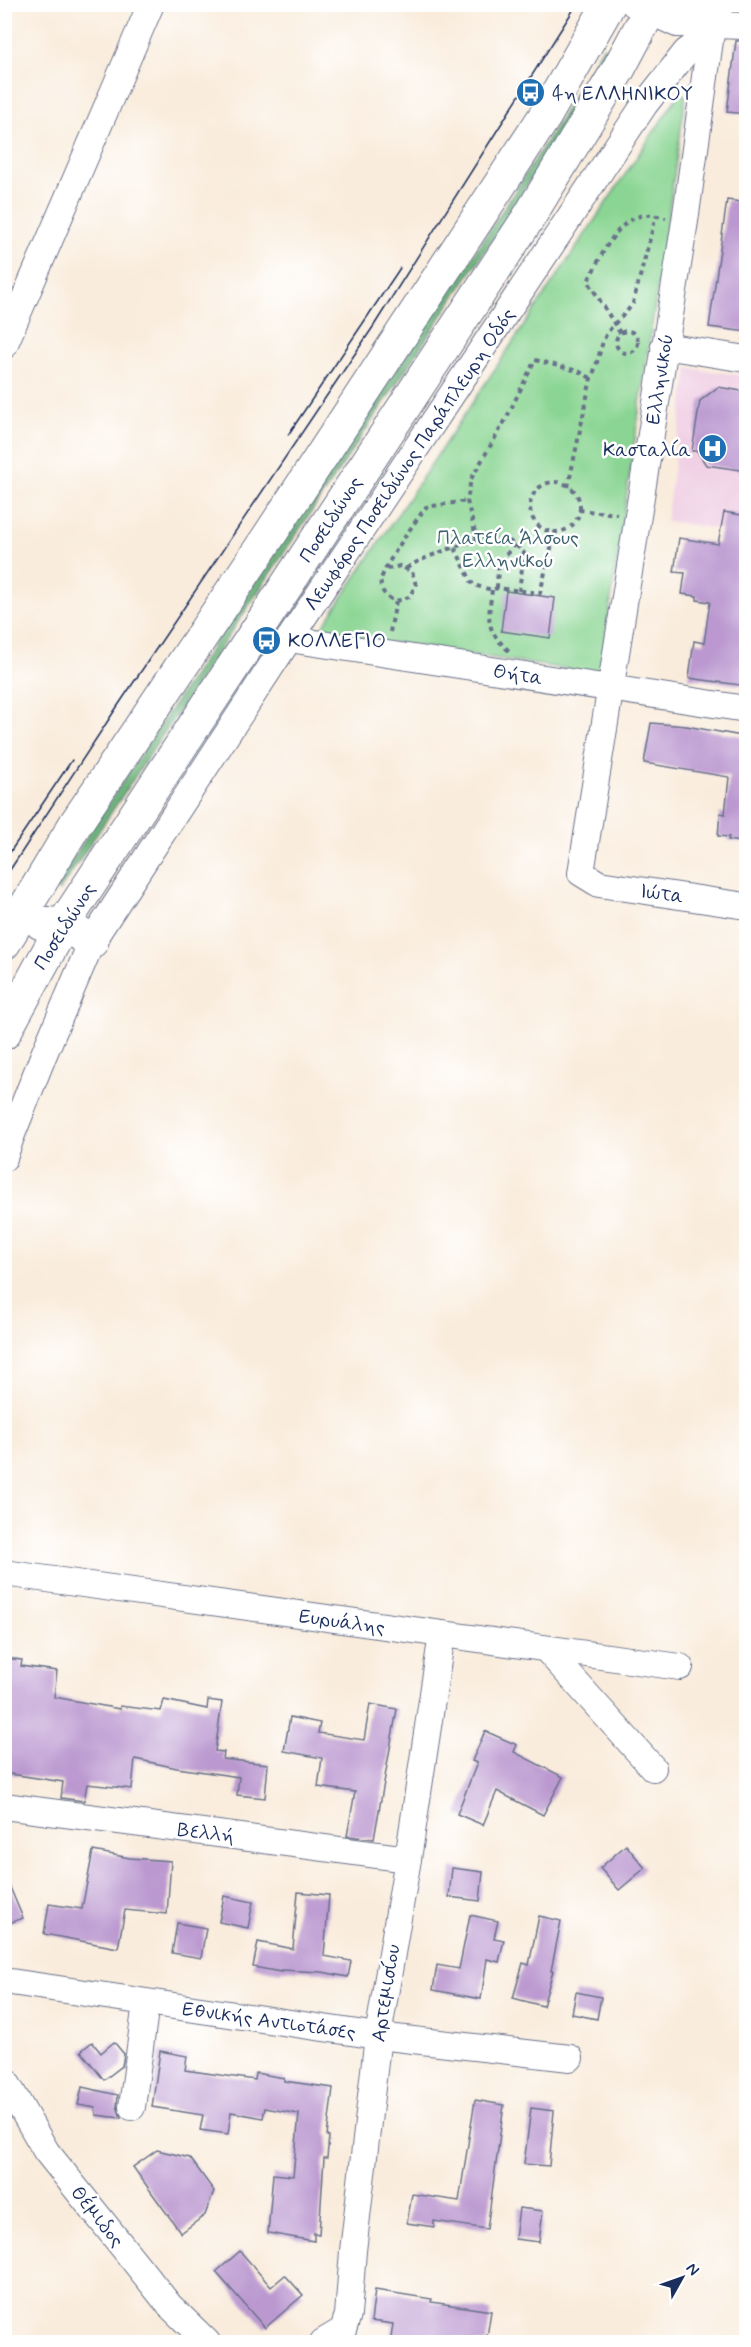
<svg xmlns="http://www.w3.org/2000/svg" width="751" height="2347" viewBox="0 0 751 2347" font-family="Mynerve,sans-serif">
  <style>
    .built { fill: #f0d0e5 }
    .green { fill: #8ad593; stroke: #528278; stroke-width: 1.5 }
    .forest { fill: #6fb67d; stroke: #45726e; stroke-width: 1.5 }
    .building { fill: #bb99d0 }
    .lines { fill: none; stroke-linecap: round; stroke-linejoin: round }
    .minor-casing { stroke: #69718a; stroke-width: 28 }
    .highway-casing { stroke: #69718a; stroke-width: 35 }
    .path { stroke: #69718a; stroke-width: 4; stroke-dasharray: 4.5 4.5; stroke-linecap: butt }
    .minor { stroke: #fff; stroke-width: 26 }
    .highway { stroke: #fff; stroke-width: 33 }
    .tram { stroke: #1b2f5e; stroke-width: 1.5 }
    .labels { text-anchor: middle; stroke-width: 5; stroke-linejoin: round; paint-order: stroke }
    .poi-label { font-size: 20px; fill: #1b2f5e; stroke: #fff; text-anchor: start }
    .street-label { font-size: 20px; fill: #1b2f5e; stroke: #fff }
    .park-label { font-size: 20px; fill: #3c616e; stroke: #fff }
  </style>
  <rect width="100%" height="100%" fill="#fff"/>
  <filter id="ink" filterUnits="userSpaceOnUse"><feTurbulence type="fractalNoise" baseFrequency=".0167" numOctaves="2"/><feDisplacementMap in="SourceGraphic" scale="12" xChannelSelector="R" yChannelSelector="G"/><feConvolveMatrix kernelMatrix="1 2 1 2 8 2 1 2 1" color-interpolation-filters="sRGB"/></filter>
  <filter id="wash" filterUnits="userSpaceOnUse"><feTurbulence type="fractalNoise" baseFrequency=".008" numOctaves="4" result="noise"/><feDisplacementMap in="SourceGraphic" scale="24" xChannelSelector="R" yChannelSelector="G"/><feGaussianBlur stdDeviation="1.35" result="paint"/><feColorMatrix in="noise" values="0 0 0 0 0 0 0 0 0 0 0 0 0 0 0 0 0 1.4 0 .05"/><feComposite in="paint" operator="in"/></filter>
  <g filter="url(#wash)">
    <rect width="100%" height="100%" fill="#f9ecdc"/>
    <!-- built -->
    <polygon class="built" points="688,368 746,376 746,533 666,521"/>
    <!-- green -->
    <polygon class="green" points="679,94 686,95 600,674 319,632"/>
    <!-- forest -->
    <path class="forest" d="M603 47 609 50 584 94 496 234 59 891 54 888C158 725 267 565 374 404 453 286 532 170 603 47Z"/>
    <g id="blocks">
      <!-- building -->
      <g class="building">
        <polygon points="736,41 747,41 747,114 727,112"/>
        <polygon points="727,200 747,203 747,332 709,327"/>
        <polygon points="718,387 747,392 747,471 706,465 697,451 692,451 700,401"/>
        <polygon points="724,512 747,516 747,686 689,678 694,641 704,643 710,602 697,600 697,596 682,594 685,573 674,572 679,538 718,544"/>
        <polygon points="506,591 555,598 550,638 501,631"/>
        <polygon points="651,723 686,726 747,737 747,843 728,840 729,837 718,836 720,813 725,814 729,777 644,763"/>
        <polygon points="4,1658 22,1660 21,1666 57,1671 54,1697 120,1709 120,1706 161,1711 164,1700 207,1709 208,1700 222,1702 215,1751 224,1752 223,1759 268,1764 265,1798 237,1795 239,1777 177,1768 135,1759 132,1789 87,1784 84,1801 61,1798 63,1782 4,1773"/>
        <polygon points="370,1704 397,1709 374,1839 347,1836 355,1792 318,1787 322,1758 284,1751 290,1717 320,1723 318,1733 364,1740"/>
        <polygon points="485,1731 517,1745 514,1752 563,1777 543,1815 497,1791 483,1825 457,1814 477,1763 472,1761"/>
        <polygon points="626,1845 645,1868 619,1890 600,1868"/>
        <polygon points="93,1851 130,1858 171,1861 167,1914 125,1910 118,1948 44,1934 49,1904 82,1909"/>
        <polygon points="452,1868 483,1872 480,1901 449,1897"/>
        <polygon points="4,1873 23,1918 4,1925"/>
        <polygon points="298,1892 329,1895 324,1956 351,1961 348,1977 322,1972 281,1970 281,1972 253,1967 258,1942 293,1949"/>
        <polygon points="224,1896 253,1902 248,1928 219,1922"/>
        <polygon points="470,1915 498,1921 494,1938 504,1940 499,1962 487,1959 481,1999 433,1990 437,1965 459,1969"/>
        <polygon points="539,1916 561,1921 551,1971 553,1971 543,2006 513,1998 523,1963 529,1965"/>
        <polygon points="177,1923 206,1928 201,1958 172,1953"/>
        <polygon points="576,1992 601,1997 597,2019 572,2014"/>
        <polygon points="92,2042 101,2053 114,2042 124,2054 122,2066 104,2080 81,2051"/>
        <polygon points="160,2051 187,2056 185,2070 255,2080 256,2073 284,2078 284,2081 333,2088 327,2136 329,2136 327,2158 324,2158 319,2234 314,2233 314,2241 268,2233 273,2174 293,2176 299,2114 265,2108 263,2118 231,2112 228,2134 200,2130 203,2115 152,2107"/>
        <polygon points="82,2087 118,2095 117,2106 121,2118 96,2115 95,2108 78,2105"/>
        <polygon points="475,2100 504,2105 487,2229 434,2221 434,2227 407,2223 412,2194 459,2201"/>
        <polygon points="531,2108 554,2111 549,2166 524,2164"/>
        <polygon points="157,2150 190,2158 214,2191 205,2215 181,2233 133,2167"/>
        <polygon points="519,2208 543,2211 539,2242 515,2239"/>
        <polygon points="240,2251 271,2287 285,2275 303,2295 265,2328 216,2272"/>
        <polygon points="375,2290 432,2299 431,2302 491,2311 486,2343 420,2343 391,2338 393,2324 371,2321"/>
      </g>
    </g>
  </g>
  <g filter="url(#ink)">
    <use href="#blocks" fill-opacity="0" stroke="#69718a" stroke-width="1.5"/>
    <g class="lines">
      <defs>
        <g id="minor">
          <polyline points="634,4 677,24 746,26"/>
          <polyline points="721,4 712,26 685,221 581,873 599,884 746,906"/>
          <polyline points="4,346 151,4"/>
          <polyline points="664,346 746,359"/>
          <polyline points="289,639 746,709"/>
          <polyline points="4,1158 11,1137 44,1054 92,941 289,639 645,104 686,52 711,33"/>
          <polyline points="4,1573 680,1667"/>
          <polyline points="546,1649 653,1768"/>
          <polyline points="4,1806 408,1859"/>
          <polyline points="4,1981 378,2036 570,2058"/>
          <polyline points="4,2078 46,2151 170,2306 207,2342"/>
          <polyline points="132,2107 146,2003"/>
          <polyline points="323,2342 343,2330 348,2315 353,2251 378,2036 408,1859 442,1634"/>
        </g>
        <g id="highway">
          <polyline points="41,923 63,925 92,941"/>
          <polyline points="4,943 76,823 267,539 545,116 609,4"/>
          <polyline points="4,1033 63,925 529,217 618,70 653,4"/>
        </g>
      </defs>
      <!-- minor casing -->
      <use href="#minor" class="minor-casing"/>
      <!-- highway casing -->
      <use href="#highway" class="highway-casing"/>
      <!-- path -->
      <g class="path">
        <circle cx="627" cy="342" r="11"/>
        <path d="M620 333 588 281C600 259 617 216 647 215 653 214 660 217 666 218"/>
        <circle cx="555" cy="507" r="25"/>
        <path d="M568 487 591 378C598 365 599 350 605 337 612 323 625 316 633 303L656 216"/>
        <polyline points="579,510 617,514"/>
        <polyline points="477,540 467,501 471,479 506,419 535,360 578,371 591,378"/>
        <polyline points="455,548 473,585 492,590 497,588 540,593 555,532"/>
        <path d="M407 568C417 559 477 538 491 537 504 536 516 544 524 553L519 591"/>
        <path d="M387 569 400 566 412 572 416 585 409 597 396 601C387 598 379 591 381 580 383 567 416 520 426 507L467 501"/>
        <path d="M497 588C498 562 497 564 515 545"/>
        <path d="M492 590C488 621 485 629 509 651"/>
        <polyline points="390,632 396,601"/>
      </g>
      <!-- minor -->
      <use href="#minor" class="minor"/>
      <!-- highway -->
      <use href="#highway" class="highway"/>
      <!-- tram -->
      <g class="tram">
        <polyline points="288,435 400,268"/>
        <polyline points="4,861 72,760"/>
        <polyline points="4,879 115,710 373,327 577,4"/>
      </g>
    </g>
  </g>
  <!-- icons -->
  <defs>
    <symbol id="bus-disc" viewBox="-11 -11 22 22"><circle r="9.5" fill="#1f6fb2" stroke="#fff"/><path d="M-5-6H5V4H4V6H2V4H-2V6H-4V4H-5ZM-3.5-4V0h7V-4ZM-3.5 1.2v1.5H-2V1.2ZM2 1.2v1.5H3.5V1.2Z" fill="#fff"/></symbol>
    <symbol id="hospital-disc" viewBox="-11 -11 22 22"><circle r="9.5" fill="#1f6fb2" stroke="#fff"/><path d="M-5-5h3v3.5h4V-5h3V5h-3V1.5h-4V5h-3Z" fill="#fff"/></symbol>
  </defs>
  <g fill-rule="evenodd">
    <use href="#bus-disc" x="514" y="76" width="33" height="33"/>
    <use href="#hospital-disc" x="696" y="432" width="33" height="33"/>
    <use href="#bus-disc" x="250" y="624" width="33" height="33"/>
  </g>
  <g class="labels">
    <!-- poi labels -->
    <g class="poi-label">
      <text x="552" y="100">4η ΕΛΛΗΝΙΚΟΥ</text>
      <text x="691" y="456" text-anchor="end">Κασταλία</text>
      <text x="288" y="647">ΚΟΛΛΕΓΙΟ</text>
    </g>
    <!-- street labels -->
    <g class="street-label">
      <text transform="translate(659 379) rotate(-81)" y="7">Ελληνικού</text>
      <text transform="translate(409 459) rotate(-56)" y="7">Λεωφόρος Ποσειδώνος Παράπλευρη Οδός</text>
      <text transform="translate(330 519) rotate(-57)" y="7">Ποσειδώνος</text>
      <text transform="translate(518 674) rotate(9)" y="7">Θήτα</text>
      <text transform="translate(662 893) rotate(8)" y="7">Ιώτα</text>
      <text transform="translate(64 926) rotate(-58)" y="7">Ποσειδώνος</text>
      <text transform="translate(342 1621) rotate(8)" y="7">Ευρυάλης</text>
      <text transform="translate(206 1832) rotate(7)" y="7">Βελλή</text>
      <text transform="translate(385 1993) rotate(-81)" y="7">Αρτεμισίου</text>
      <text transform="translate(269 2020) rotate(8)" y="7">Εθνικής Αντιοτάσες</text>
      <text transform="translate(98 2216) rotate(51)" y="7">Θέμιδος</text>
    </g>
    <!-- park labels -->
    <g class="park-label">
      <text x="508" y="544">Πλατεία Άλσους<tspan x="508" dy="23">Ελληνικού</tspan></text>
    </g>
  </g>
  <!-- margin -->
  <rect width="751" height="2347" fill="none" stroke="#fff" stroke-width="24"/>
  <!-- north arrow -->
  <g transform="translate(682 2278) rotate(50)" stroke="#ffffff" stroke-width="4.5" paint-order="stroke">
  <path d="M0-4.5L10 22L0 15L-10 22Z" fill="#1b2f5e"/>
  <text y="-9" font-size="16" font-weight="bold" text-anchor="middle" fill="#1b2f5e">N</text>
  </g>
</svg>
